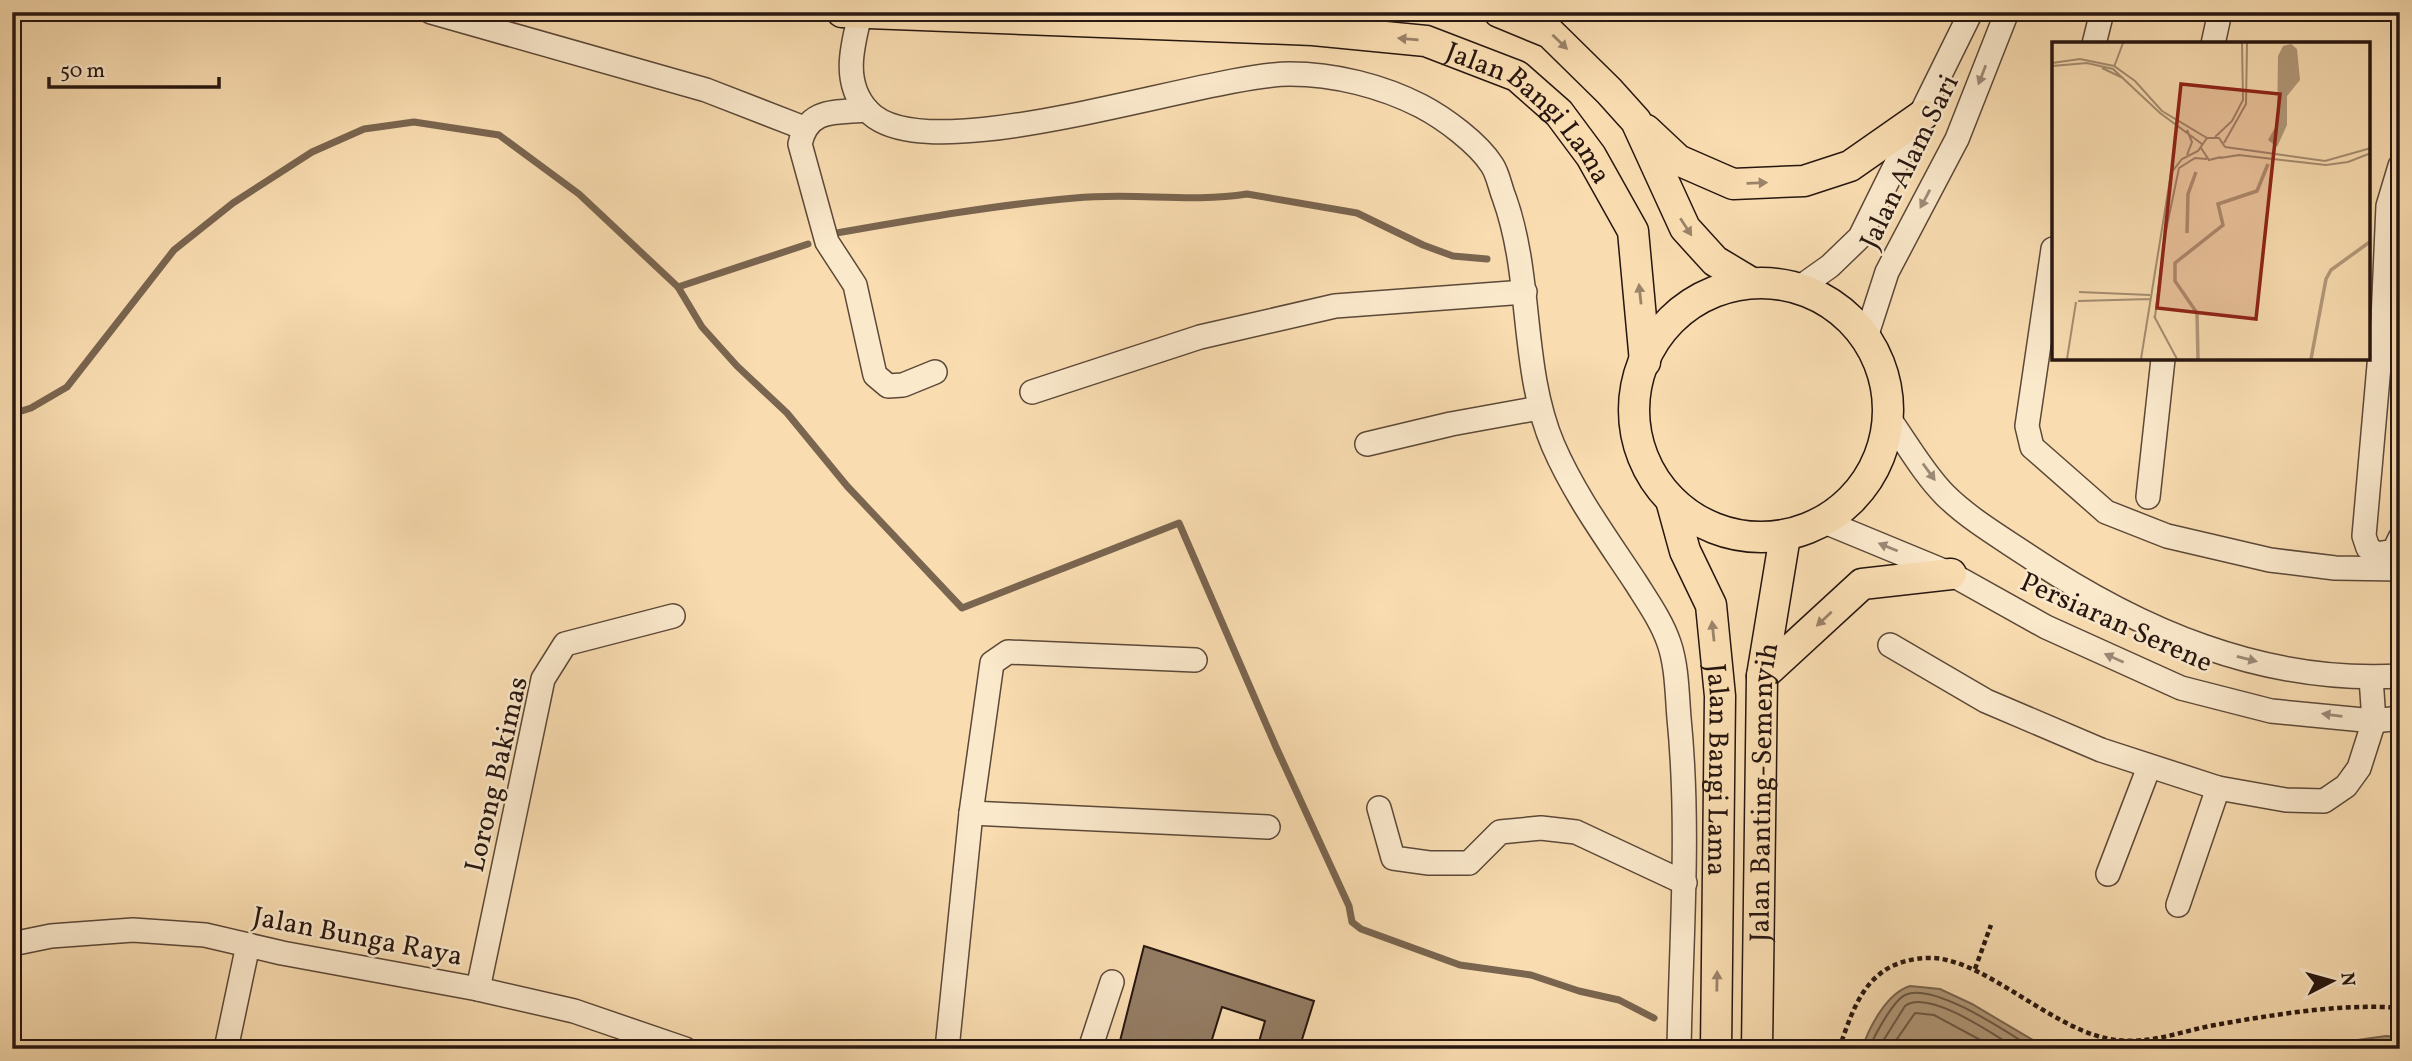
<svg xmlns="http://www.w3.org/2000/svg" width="2412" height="1061" viewBox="0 0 2412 1061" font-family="Vollkorn,serif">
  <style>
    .water { fill: #b2997a; stroke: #7a6550; stroke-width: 2 }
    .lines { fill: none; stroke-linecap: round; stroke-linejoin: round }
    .shore { stroke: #6c5845; stroke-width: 2 }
    .stream { stroke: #7a6550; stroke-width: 7 }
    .building { fill: #947d64; stroke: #271610; stroke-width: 2 }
    .minor-casing { stroke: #5c4838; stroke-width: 26 }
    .major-casing { stroke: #271610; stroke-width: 33 }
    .path { stroke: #271610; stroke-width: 4.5; stroke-dasharray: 5 3.5; stroke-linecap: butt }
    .minor { stroke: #fbe9cc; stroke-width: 23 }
    .major { stroke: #f9ddb1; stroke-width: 30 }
    .oneway { fill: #9a8369 }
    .oneway2 { fill: #9c8a77 }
    .labels { text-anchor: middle; stroke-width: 5; stroke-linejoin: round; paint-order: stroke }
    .street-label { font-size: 28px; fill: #271610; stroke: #fbe9cc }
    .inset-river { fill: none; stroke: #b2997a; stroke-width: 3.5 }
    .inset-road { fill: none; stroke: #a58d71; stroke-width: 2 }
    .view { fill: #8f2418; fill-opacity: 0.15; stroke: #8f2418; stroke-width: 3.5 }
    .inset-edge { fill: none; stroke: #271610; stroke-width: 3.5 }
  </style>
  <rect width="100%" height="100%" fill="#f9ddb1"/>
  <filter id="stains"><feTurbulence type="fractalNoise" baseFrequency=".00286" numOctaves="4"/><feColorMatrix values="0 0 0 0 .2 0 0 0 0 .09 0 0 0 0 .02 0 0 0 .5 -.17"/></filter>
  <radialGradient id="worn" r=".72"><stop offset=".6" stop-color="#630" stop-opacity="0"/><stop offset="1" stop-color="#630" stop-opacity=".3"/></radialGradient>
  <!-- water -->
  <g class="water">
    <path d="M1910 986 1940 989 1972 1004 2048 1049H1862C1869 1027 1887 993 1910 986Z"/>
    <polygon points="2386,1036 2400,1037 2400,1049 2293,1049"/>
  </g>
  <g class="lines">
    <!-- shore -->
    <g class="shore">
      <path d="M1869 1049C1874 1036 1893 1001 1905 995 1933 981 2010 1034 2034 1049"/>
      <path d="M1878 1049 1905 1006C1928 988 1996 1036 2017 1049"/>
      <polyline points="1890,1049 1915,1013 1934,1015 1997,1049"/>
    </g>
    <!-- stream -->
    <g class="stream">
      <path d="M831 234C911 220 994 205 1075 198 1133 192 1190 203 1247 194L1357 213 1423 245 1453 256 1487 259"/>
      <polyline points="678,287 808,244"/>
      <polyline points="12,414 31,408 67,387 174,250 233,203 312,152 364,129 414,122 499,135 579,194 678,287 702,327 737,366 787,413 847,486 962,608 1179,523 1276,747 1349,906 1352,922 1361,929 1460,965 1531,975 1579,991 1619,1000 1654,1018"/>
    </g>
  </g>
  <!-- building -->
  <polygon class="building" points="1144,946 1314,1001 1299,1049 1257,1049 1265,1021 1222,1007 1209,1049 1118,1049"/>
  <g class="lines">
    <defs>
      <g id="minor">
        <polyline points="431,12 706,90 804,128"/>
        <path d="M860 15C852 47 842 83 868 111 926 174 1204 74 1290 74 1334 74 1382 86 1421 106 1444 118 1478 143 1492 165 1498 174 1500 187 1504 197 1533 277 1520 367 1553 445 1574 494 1607 539 1636 583 1648 602 1662 622 1669 643 1677 666 1677 694 1679 718 1690 829 1681 938 1679 1049"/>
        <polyline points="2094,44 2102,12"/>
        <polyline points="2213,44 2220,12"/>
        <path d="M867 110C836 113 808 107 800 144L827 242 855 285 875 375 888 386 903 385 935 372"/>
        <polyline points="2400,166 2388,206 2383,320 2364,536 2368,548 2377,554 2394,551 2400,538"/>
        <polyline points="2053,249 2027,426 2032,447 2106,512 2167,536 2270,560 2335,568 2400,569"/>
        <polyline points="1799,288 1830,266 1860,237 1971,12"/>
        <polyline points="1866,337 1887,272 1957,139 2007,12"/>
        <polyline points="1032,392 1200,337 1335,306 1525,292"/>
        <path d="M1888 417C1906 442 1923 473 1945 495 1968 518 2000 537 2027 555 2139 630 2263 684 2400 676"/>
        <polyline points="1367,444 1451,424 1539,408"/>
        <polyline points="2148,497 2163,359"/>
        <polyline points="1825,522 1951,574 2046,627 2181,688 2271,711 2374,721 2400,718"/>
        <polyline points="1890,645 1986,701 2101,750 2218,788 2286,800 2324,801 2346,786 2359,768 2374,721 2371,678"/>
        <polyline points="1379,808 1393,858 1429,863 1469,863 1500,832 1541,828 1576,832 1685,883"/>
        <polyline points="971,813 1268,827"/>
        <polyline points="2108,874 2149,767"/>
        <polyline points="2178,905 2218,788"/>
        <polyline points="12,944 51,936 133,930 205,935 282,953 478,989 574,1011 685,1049"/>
        <polyline points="478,989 543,679 565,644 673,616"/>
        <polyline points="226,1049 248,945"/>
        <polyline points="947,1049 971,813 992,663 1008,652 1195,660"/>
        <polyline points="1090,1049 1112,982"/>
      </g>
      <g id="major">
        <path id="s1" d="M842 12 1313 30 1426 41 1517 76 1559 113 1591 156 1633 231 1645 362"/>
        <polyline points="1499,12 1550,33 1609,91 1636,121 1685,228 1715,261 1750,282"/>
        <polyline points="1646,130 1678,160 1733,184 1804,181 1850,166 1923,115"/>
        <circle cx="1761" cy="410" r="127"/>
        <path id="s2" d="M1671 500 1685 551 1711 605 1720 696 1716 1049"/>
        <polyline points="1762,676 1862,584 1951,574"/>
        <path id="s3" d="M1757 1049 1762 676 1785 536"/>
      </g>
    </defs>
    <!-- minor casing -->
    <use href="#minor" class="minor-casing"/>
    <!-- major casing -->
    <use href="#major" class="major-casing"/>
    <!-- path -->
    <g class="path">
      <polyline points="1975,969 1991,925"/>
      <path d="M1839 1049C1855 1002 1869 960 1928 958 1980 956 2047 1025 2105 1038 2145 1047 2177 1032 2215 1025 2271 1015 2343 1003 2400 1008"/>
    </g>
    <!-- minor -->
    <use href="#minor" class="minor"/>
    <!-- major -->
    <use href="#major" class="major"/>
  </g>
  <!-- one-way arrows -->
  <defs><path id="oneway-solid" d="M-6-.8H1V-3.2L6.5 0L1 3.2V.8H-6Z" transform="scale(1.75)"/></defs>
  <g class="oneway">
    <use href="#oneway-solid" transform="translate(1408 39) rotate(-175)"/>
    <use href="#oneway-solid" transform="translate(1560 42) rotate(44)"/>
    <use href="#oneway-solid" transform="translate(1757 183) rotate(-2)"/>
    <use href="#oneway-solid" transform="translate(1686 227) rotate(57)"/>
    <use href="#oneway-solid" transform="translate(1640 294) rotate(-96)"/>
    <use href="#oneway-solid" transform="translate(1824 619) rotate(137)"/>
    <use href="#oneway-solid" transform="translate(1713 631) rotate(-96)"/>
    <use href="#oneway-solid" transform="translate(1717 981) rotate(-89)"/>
  </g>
  <g class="oneway2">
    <use href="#oneway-solid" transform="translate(1982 75) rotate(111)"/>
    <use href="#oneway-solid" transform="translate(1925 199) rotate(118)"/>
    <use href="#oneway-solid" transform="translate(1929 472) rotate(54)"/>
    <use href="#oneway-solid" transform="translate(1888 547) rotate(-158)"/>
    <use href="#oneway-solid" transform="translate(2114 658) rotate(-156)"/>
    <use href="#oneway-solid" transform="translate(2247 659) rotate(14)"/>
    <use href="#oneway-solid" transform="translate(2332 715) rotate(-173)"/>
  </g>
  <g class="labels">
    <!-- street labels -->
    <g class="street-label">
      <text dy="10" stroke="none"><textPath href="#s1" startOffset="714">Jalan Bangi Lama</textPath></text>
      <text transform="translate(1908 161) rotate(-64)" y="10">Jalan Alam Sari</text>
      <text transform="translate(2117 621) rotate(24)" y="10">Persiaran Serene</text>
      <text dy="10" stroke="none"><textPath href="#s2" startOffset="278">Jalan Bangi Lama</textPath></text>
      <text transform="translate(495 774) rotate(-77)" y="10">Lorong Bakimas</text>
      <text dy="10" stroke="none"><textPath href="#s3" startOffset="257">Jalan Banting-Semenyih</textPath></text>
      <text transform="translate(358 935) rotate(11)" y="10">Jalan Bunga Raya</text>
    </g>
  </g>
  <!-- overview -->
  <g transform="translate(2052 42)">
    <rect width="318" height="318" fill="#f9ddb1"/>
    <path d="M239 2 245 7 248 38 235 54V83L225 105 216 98 225 82 226 14 231 4Z" fill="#b2997a"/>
    <path class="inset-river" d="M135 191 136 152 144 130M146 317 145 271 123 239V221L171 183 166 162 205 149 216 122M259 317 274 237 279 228 319 199"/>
    <path class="inset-road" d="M0 21 28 17 62 24 83 39 110 69 155 96M0 24 35 21 61 27 108 71 150 102M62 25 71 1M50 26 71 36M135 88 140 100 135 113M163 95 180 79 191 58 190 1M172 101 194 62 195 1M173 105 273 119 319 106M149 106 157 118 169 115M168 116 187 113 274 123 296 120 319 111M112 198 127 126 143 116 155 117M27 250 98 253M26 259 98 257M102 274 125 317M103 275 112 200M15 317 24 260M89 317 119 131 130 117 146 109 155 96H167L173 105"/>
    <path class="view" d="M129 42 228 52 204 277 105 266Z"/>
    <rect width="318" height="318" class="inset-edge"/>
  </g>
  <!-- margin -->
  <rect width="2412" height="1061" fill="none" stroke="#f9ddb1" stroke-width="42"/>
  <rect x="14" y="14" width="2384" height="1033" fill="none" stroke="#271610" stroke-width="3.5"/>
  <rect x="21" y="21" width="2370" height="1019" fill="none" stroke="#271610" stroke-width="2"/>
  <!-- north arrow -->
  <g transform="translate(2332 981) rotate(84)" stroke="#fbe9cc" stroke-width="5" paint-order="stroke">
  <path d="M0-5L12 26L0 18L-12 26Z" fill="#271610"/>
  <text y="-10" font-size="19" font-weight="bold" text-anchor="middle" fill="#271610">N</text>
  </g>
  <!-- scale -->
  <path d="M49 77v10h170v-10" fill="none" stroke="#271610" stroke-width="3.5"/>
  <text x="60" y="77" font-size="21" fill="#271610" stroke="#fbe9cc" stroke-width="5" paint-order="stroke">50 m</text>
  <rect width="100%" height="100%" filter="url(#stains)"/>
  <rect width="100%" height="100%" fill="url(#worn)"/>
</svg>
